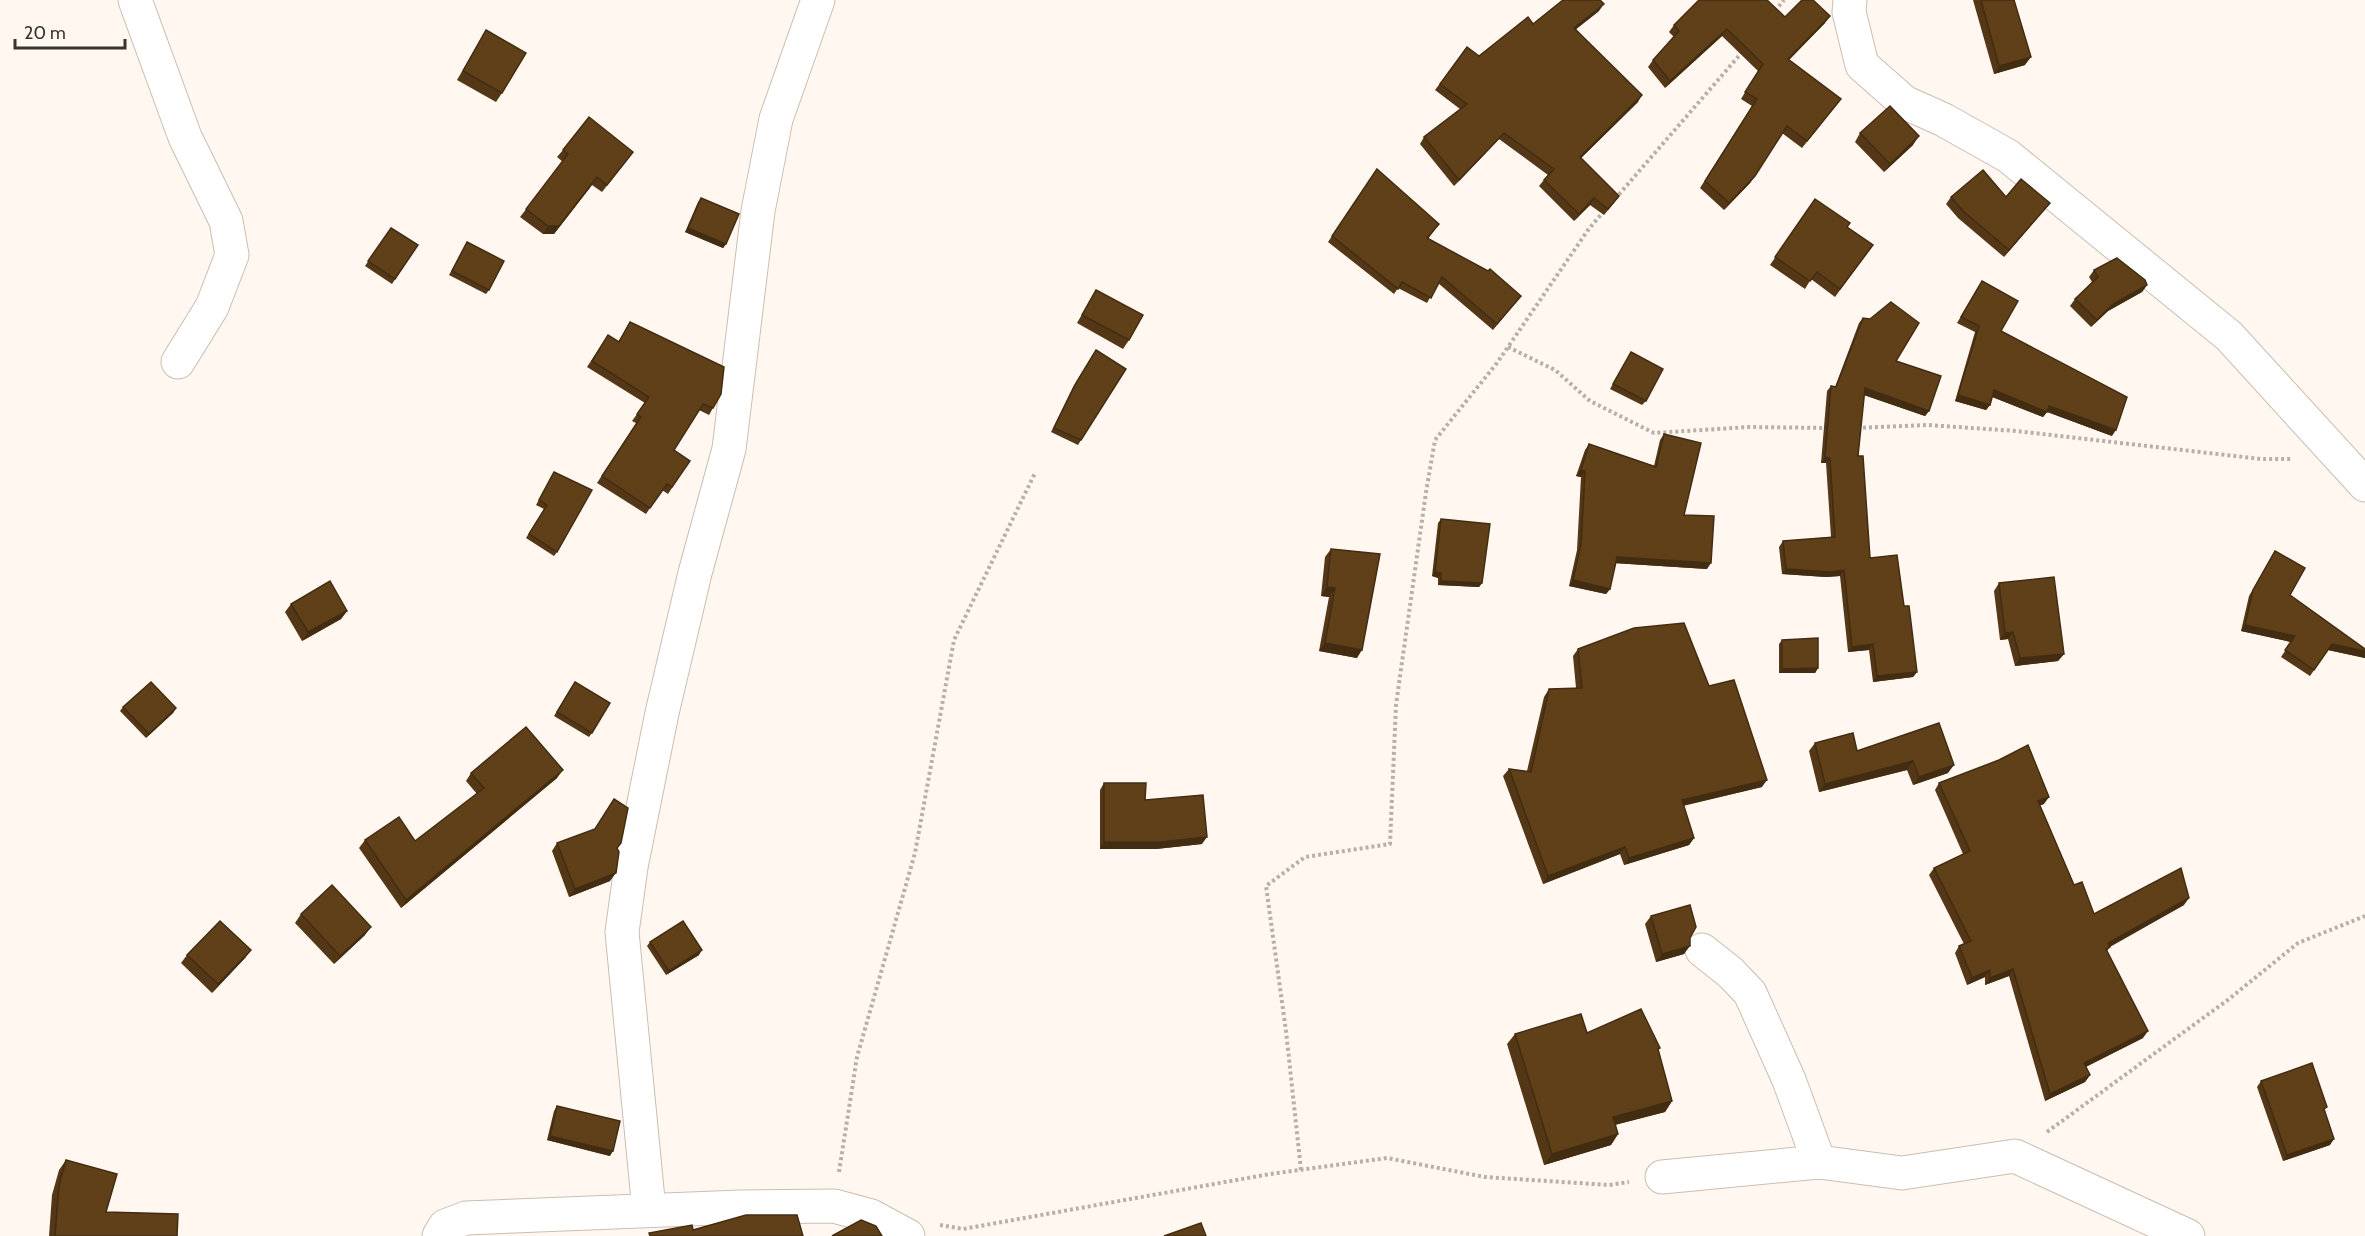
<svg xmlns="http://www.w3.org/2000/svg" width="2365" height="1236" viewBox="0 0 2365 1236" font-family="Cabin,sans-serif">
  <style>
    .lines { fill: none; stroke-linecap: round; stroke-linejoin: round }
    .minor-casing { stroke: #cabeb2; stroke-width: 35 }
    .path { stroke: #b7b0aa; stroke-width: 4; stroke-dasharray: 3 3; stroke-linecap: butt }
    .minor { stroke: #fff; stroke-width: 33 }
    .wall { fill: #533716 }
    .shaded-wall { fill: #432d12 }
    .building { fill: #604019; stroke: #432d12; stroke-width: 1.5 }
  </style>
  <rect width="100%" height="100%" fill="#fff7f0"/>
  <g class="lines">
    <defs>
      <g id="minor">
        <polyline points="135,0 185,137 226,221 232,255 212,307 178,362"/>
        <polyline points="1850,0 1849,12 1862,65 1904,102 1944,120 2008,156 2229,336 2365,485"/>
        <polyline points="1702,950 1731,973 1750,993 1789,1080 1819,1162"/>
        <polyline points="1662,1177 1819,1162 1902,1173 2015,1156 2188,1236"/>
        <polyline points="649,1210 622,932 631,867 662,713 695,573 729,449 758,211 776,119 818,0"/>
        <polyline points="439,1236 445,1226 466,1218 740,1207 834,1206 871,1216 908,1236"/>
      </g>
    </defs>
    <!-- minor casing -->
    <use href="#minor" class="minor-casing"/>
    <!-- path -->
    <g class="path">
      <polyline points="1775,11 1784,0"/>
      <polyline points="1615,199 1744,50"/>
      <polyline points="1508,347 1555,370 1590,401 1654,433 1749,427 1829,428"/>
      <polyline points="1857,428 1928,425 2016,431 2261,459 2292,459"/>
      <polyline points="2047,1132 2229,999 2298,943 2365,916"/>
      <polyline points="1301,1170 1286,1031 1266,886 1305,857 1390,844 1396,705 1426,492 1435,440 1497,363 1588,230 1604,211"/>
      <polyline points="839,1172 857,1057 915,853 954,640 1035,473"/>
      <polyline points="940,1225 963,1229 1270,1174 1387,1158 1485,1177 1609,1185 1629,1182"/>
    </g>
    <!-- minor -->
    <use href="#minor" class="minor"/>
  </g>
  <!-- wall -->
  <g class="wall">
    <polygon points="1973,0 2014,0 2025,65 1994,74"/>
    <polygon points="1599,11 1576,29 1638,102 1581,158 1619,196 1614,203 1604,215 1590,205 1574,221 1539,186 1548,175 1499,139 1454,186 1420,144 1424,137 1460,109 1435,90 1467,47 1479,56 1533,24"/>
    <polygon points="1785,17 1825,23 1789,60 1841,99 1802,148 1782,133 1750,183 1724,210 1700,188 1752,106 1741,99 1758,71 1722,36 1665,88 1648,67 1653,60 1674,37 1669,32 1674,25"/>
    <polygon points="486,30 502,93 496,102 457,80"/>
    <polygon points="1860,133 1913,145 1884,172 1855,142"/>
    <polygon points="563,150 628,159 602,192 592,185 554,234 543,234 520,217 563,162 557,157"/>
    <polygon points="1377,169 1439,224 1428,239 1521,296 1493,330 1438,283 1427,303 1398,288 1394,294 1328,242"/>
    <polygon points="1951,197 2006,197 2044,210 2004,257 1958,218 1946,204"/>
    <polygon points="701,198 726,244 723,248 685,232 698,202"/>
    <polygon points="1815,199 1847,227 1873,245 1835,297 1811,279 1805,289 1770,265"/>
    <polygon points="391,228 418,245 392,284 365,266"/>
    <polygon points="467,242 489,290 486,294 449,275"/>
    <polygon points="2094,270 2147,285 2142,292 2108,311 2091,327 2070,306 2075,299 2092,282 2089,277"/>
    <polygon points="1982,281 2001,331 2112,436 2047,412 2043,417 1992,397 1990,405 1986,410 1955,401 1975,332 1957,323"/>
    <polygon points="1096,290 1129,340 1123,349 1077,323"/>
    <polygon points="1863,318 1896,361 1929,411 1925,416 1864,395 1858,456 1870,558 1904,606 1917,672 1913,677 1873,682 1869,650 1848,652 1840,576 1826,577 1782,574 1779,547 1783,541 1831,537 1826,463 1821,463 1827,391 1831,386 1835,387 1859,323"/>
    <polygon points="630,322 713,408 709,415 699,410 674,450 690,461 668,494 662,490 646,514 597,483 636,423 632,421 645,403 587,367 608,335 618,342"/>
    <polygon points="1096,350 1081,440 1078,445 1051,432 1073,387"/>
    <polygon points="1631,352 1646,401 1642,405 1610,389"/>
    <polygon points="1664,434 1684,515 1707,569 1615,563 1610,589 1606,594 1569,586 1577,550 1581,477 1576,476 1585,450 1589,444 1654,466 1660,440"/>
    <polygon points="554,472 557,552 554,556 526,538 544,509 536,505"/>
    <polygon points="1441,519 1482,583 1479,587 1438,585 1438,578 1432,576 1438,523"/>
    <polygon points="1331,549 1357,658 1319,651 1329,597 1321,596 1325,557"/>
    <polygon points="2275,551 2290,595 2365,649 2365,658 2328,650 2310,676 2281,657 2291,642 2241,631 2249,596"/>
    <polygon points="1999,583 2064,654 2058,661 2015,666 2008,639 2000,640 1994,591"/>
    <polygon points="291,604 347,611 341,619 302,641 285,612"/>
    <polygon points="1782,640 1818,668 1815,673 1779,673 1779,644"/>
    <polygon points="1578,649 1709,686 1762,787 1683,806 1694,838 1689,845 1624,865 1620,854 1543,884 1503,776 1509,769 1527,771 1544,697 1549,689 1576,688 1573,656"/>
    <polygon points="572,686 592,733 589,737 554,716"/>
    <polygon points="123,707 176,708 173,713 146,738 120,711"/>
    <polygon points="1939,723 1948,773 1913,785 1907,770 1819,792 1809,751 1815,743 1857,751"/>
    <polygon points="471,773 557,778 401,908 359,848 365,840 415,841 477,794 466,781"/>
    <polygon points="1104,783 1145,800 1202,844 1156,849 1100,849 1100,790"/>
    <polygon points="1939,783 2044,804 2040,805 2074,885 2094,914 2184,905 2110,947 2107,951 2143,1038 2086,1067 2090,1075 2085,1082 2045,1101 2009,976 1985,985 1985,977 1967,985 1955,953 1959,946 1964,944 1929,875 1934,868 1963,854 1935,790"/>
    <polygon points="557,843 617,848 610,881 569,897 552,851"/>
    <polygon points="301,914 365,935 334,964 295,923"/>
    <polygon points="1651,916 1690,938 1684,954 1656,962 1645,924"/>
    <polygon points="650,942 699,955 666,975 647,946"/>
    <polygon points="251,950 245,958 212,993 181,963 187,955"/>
    <polygon points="1587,1033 1658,1050 1672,1101 1665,1112 1615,1125 1618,1134 1611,1145 1544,1165 1507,1044 1515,1034"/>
    <polygon points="2261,1081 2325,1111 2330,1145 2283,1161 2257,1087"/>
    <polygon points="557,1106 610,1156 547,1140 554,1111"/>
    <polygon points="66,1160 106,1212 177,1236 49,1236 52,1195 59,1170"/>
  </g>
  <!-- shaded-wall -->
  <g class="shaded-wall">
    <polygon points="1604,4 1599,11 1570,34 1574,28"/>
    <polygon points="1830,16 1825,23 1783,66 1788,59"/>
    <polygon points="1727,29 1722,36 1665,88 1670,81"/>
    <polygon points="2031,57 2025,65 1994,74 1999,66"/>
    <polygon points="1642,95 1638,102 1575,164 1580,157"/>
    <polygon points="1504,133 1499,139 1454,186 1459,180"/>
    <polygon points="1919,136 1913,145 1884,172 1890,164"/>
    <polygon points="1755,176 1750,183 1724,210 1729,203"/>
    <polygon points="592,185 554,234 543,234 548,226"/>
    <polygon points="1594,198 1590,205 1574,221 1579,214"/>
    <polygon points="2050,203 2044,210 2004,257 2009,250"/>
    <polygon points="688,228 726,244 723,248 685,232"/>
    <polygon points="2147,285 2142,292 2108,311 2091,327 2097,320 2113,304"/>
    <polygon points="1865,388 1929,411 1925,416 1861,394"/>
    <polygon points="1994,390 2047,412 2043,417 1990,396"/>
    <polygon points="1958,395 1990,405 1986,410 1955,401"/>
    <polygon points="2049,406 2116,430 2112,436 2045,411"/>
    <polygon points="1825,457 1830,458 1826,463 1821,463"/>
    <polygon points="1581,470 1585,471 1581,477 1576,476"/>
    <polygon points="1617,557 1711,563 1707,569 1612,563"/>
    <polygon points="1786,569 1844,570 1840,576 1826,577 1782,574"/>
    <polygon points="1435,572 1441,573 1438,578 1432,576"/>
    <polygon points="1573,580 1610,589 1606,594 1569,586"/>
    <polygon points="1441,581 1482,583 1479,587 1438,585"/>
    <polygon points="1327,587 1335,588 1329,597 1321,596"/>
    <polygon points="347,611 341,619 302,641 308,632"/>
    <polygon points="2245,625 2295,636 2291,642 2241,631"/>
    <polygon points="2013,632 2008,639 2000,640 2005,633"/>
    <polygon points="1325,643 1362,650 1357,658 1319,651"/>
    <polygon points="1873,644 1869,650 1848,652 1852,647"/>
    <polygon points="2332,644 2365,651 2365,658 2328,650"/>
    <polygon points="2064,654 2058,661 2015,666 2020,658"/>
    <polygon points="1818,668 1815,673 1779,673 1782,669"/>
    <polygon points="1917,672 1913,677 1873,682 1877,676"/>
    <polygon points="176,708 173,713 146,738 149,734"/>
    <polygon points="1913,761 1907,770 1819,792 1825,784"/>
    <polygon points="1954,765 1948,773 1913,785 1919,777"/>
    <polygon points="563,770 557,778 401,908 406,900"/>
    <polygon points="1767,780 1762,787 1676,807 1682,800"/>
    <polygon points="2049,797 2044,804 2033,808 2038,801"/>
    <polygon points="1207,837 1202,844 1156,849 1100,849 1104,842"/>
    <polygon points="1694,838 1689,845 1624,865 1629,858"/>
    <polygon points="1625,847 1620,854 1543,884 1548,876"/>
    <polygon points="616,873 610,881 569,897 575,889"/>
    <polygon points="2189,898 2184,905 2103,950 2108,943"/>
    <polygon points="371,927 365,935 334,964 340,956"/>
    <polygon points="1690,946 1684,954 1656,962 1662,954"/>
    <polygon points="251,950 245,958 212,993 218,984"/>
    <polygon points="702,950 699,955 666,975 669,971"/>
    <polygon points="2013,969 2009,976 1985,985 1990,978"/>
    <polygon points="1990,970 1985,977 1967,985 1972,978"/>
    <polygon points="2148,1031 2143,1038 2079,1070 2084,1063"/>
    <polygon points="2090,1075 2085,1082 2045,1101 2050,1094"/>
    <polygon points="1672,1101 1665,1112 1606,1127 1613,1117"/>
    <polygon points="1618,1134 1611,1145 1544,1165 1552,1154"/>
    <polygon points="550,1136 613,1151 610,1156 547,1140"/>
    <polygon points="2334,1139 2330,1145 2283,1161 2287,1155"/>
  </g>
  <!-- building -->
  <g class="building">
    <polygon points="1563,0 1600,0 1604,4 1574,28 1642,95 1580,157 1619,196 1608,209 1594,198 1579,214 1544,180 1554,169 1504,133 1459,180 1424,137 1467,104 1440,84 1467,47 1479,56 1528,17 1533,24"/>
    <polygon points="1699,0 1767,0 1785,17 1802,0 1813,0 1830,16 1788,59 1841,99 1807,141 1787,126 1755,176 1729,203 1705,181 1757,99 1745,92 1763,64 1727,29 1670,81 1653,60 1679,31 1674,25"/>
    <polygon points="1981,0 2014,0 2031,57 1999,66"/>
    <polygon points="486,30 526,53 502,93 463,71"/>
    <polygon points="1890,106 1919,136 1890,164 1860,133"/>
    <polygon points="589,117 633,152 607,185 597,177 559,226 548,226 526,209 568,154 563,150"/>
    <polygon points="1377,169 1439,224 1427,238 1488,271 1490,269 1521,296 1497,324 1442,277 1431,298 1402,282 1398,289 1332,236"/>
    <polygon points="1983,170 2006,197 2021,179 2050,203 2009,250 1963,211 1951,197"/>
    <polygon points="701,198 739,214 726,244 688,228"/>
    <polygon points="1815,199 1850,223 1847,227 1873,245 1840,289 1817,272 1810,281 1775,257"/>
    <polygon points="391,228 418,245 395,279 368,261"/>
    <polygon points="467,242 504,261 489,290 452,271"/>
    <polygon points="2117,258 2145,280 2147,285 2113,304 2097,320 2075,299 2098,277 2094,270"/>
    <polygon points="1982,281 2018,301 2001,331 2127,397 2116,430 2049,406 2047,412 1994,390 1990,405 1958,395 1979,326 1961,317"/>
    <polygon points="1096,290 1143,315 1129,340 1082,315"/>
    <polygon points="1891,302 1919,323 1896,361 1941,376 1929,411 1865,388 1858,456 1863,456 1870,558 1897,555 1904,606 1909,606 1917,672 1877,676 1873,644 1852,647 1844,570 1830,572 1786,569 1783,541 1835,537 1830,458 1825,457 1831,386 1836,387 1863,318 1870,319"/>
    <polygon points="630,322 724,367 721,394 713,408 703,404 674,450 690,461 672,487 667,484 650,508 602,476 641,417 637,414 649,397 592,361 608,335 619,342"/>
    <polygon points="1096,350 1126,369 1081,440 1054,428 1076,383"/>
    <polygon points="1631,352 1663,369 1646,401 1613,384"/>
    <polygon points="1664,434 1701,443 1684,515 1714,516 1711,563 1617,557 1610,589 1573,580 1581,544 1585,471 1581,470 1589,444 1656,467"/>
    <polygon points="554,472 592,490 557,552 529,534 547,505 539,500"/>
    <polygon points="1441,519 1490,524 1482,583 1441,581 1441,573 1435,572"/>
    <polygon points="1331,549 1380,554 1362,650 1325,643 1335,588 1327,587"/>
    <polygon points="2275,551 2305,568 2290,595 2365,649 2365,651 2332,644 2314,670 2285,650 2295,636 2245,625 2253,590"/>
    <polygon points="2054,577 2064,654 2020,658 2013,632 2005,633 1999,583"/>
    <polygon points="330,581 347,611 308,632 291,604"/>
    <polygon points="1684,623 1709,686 1734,680 1767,780 1682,800 1694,838 1629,858 1625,847 1548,876 1509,769 1531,772 1549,689 1582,688 1578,649 1634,628"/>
    <polygon points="1818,638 1818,668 1782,669 1782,640"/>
    <polygon points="151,682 176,708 149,734 123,707"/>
    <polygon points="575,682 610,703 592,733 557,712"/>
    <polygon points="1939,723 1954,765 1919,777 1913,761 1825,784 1815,743 1853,733 1857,751"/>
    <polygon points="526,727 563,770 406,900 365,840 399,817 415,841 484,788 471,773"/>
    <polygon points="2028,745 2049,797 2038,801 2074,885 2082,882 2094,914 2181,868 2189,898 2108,943 2110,947 2106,949 2148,1031 2084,1063 2090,1075 2050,1094 2013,969 1990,978 1990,970 1972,978 1959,946 1971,941 1934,868 1970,851 1939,783 1999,760"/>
    <polygon points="1104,783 1146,783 1145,800 1203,795 1207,837 1161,842 1104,842"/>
    <polygon points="614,799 628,808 621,843 617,848 619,852 616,873 575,889 557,843 595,829"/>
    <polygon points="332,885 371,927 340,956 301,914"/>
    <polygon points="1690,905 1696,927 1690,938 1690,946 1662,954 1651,916"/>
    <polygon points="220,921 251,950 218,984 187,955"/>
    <polygon points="683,921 702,950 669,971 650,942"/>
    <polygon points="1641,1009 1660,1048 1658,1049 1672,1101 1613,1117 1618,1134 1552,1154 1515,1034 1581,1014 1587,1033"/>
    <polygon points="2312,1063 2327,1107 2324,1109 2334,1139 2287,1155 2261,1081"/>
    <polygon points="557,1106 620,1121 613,1151 550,1136"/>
    <polygon points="66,1160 117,1174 106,1212 178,1214 177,1236 55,1236 59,1185"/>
    <polygon points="746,1215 797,1215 803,1236 650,1236 649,1233 692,1225 693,1230"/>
    <polygon points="861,1220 876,1226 882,1236 832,1236"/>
    <polygon points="1201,1223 1206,1236 1164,1236"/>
  </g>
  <!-- scale -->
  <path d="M15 39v9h110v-9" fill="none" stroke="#38332e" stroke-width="3"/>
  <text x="24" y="39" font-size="18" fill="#38332e" stroke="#fff7f0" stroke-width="4.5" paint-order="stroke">20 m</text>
</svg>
